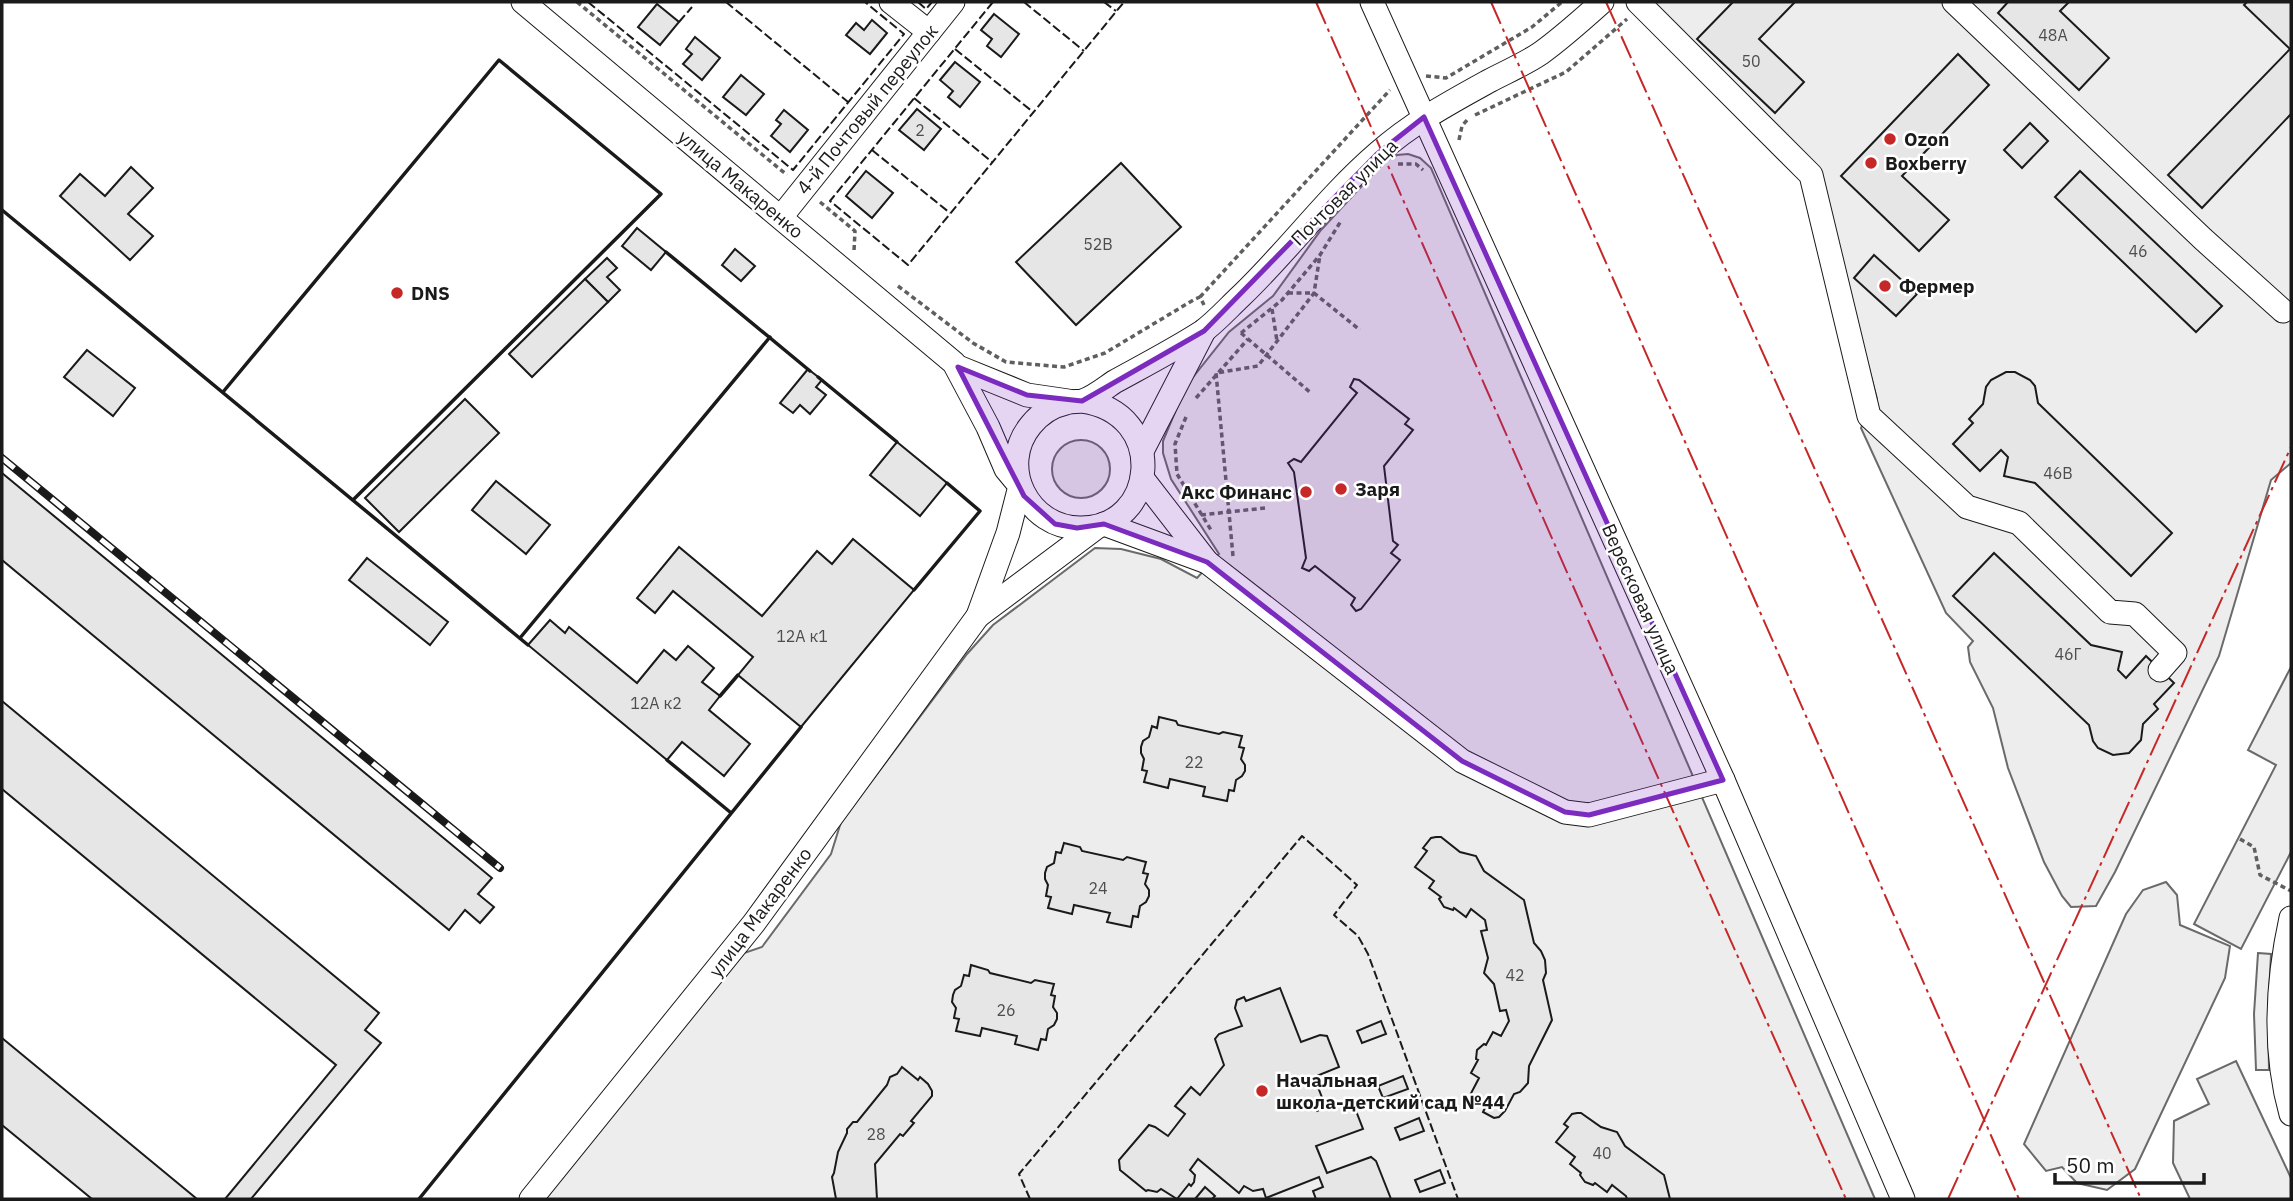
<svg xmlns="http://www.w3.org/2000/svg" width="2293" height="1201" viewBox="0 0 2293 1201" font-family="'IBM Plex Sans',sans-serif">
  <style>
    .built { fill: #ededed; stroke: #6a6a6a; stroke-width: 2 }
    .building { fill: #e6e6e6; stroke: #1a1a1a; stroke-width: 2 }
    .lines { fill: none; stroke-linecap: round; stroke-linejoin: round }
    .minor-casing { stroke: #1a1a1a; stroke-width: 25 }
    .path { stroke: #5f5f5f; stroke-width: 3.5; stroke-dasharray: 5 3.5; stroke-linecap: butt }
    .minor { stroke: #fff; stroke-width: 23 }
    .rail-casing { stroke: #1a1a1a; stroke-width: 8 }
    .rail { stroke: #fff; stroke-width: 5; stroke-dasharray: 16; stroke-linecap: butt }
    .fence { stroke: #1a1a1a; stroke-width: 2; stroke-dasharray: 9 3.5; stroke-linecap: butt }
    .wall { stroke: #1a1a1a; stroke-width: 3.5 }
    .power { stroke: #c62828; stroke-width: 2; stroke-dasharray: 24 5 3.5 5; stroke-linecap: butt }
    .marked { fill: #7b2cbf; fill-opacity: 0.2; stroke: #7b2cbf; stroke-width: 5; stroke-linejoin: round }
    .poi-dot { fill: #c62828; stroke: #fff; stroke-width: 2.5 }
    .labels { text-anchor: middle; stroke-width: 5; stroke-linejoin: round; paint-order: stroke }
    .number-label { font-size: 16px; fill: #4d4d4d }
    .street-label { font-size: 19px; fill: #1a1a1a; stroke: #fff }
    .poi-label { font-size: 19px; font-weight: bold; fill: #1a1a1a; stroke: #fff; text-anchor: start }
  </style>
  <rect width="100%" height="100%" fill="#fff"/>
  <!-- built -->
  <g class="built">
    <polygon points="1646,2 2291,2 2291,463 2271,480 2219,656 2115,872 2096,906 2071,907 2062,896 2044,862 2008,768 1993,708 1970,662 1968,647 1973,641 1946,613 1861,428 1877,399 1817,172"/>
    <polygon points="1408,154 1420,158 1431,168 1875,1199 543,1199 744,953 762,947 831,854 841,822 967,654 993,625 1095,548 1121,549 1161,559 1197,578 1219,554 1171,479 1163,453 1163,441 1186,386 1229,332 1273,296 1321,230 1384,162 1397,155"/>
    <circle cx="1081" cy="469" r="29"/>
    <polygon points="2291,667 2291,852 2241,949 2194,924 2276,765 2248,750"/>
    <polygon points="2166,882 2177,895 2180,925 2230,946 2225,978 2135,1169 2107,1190 2077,1183 2062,1167 2046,1171 2024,1144 2126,914 2143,890"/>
    <polygon points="2258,953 2271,954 2268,1014 2269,1070 2256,1070 2254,1014"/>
    <polygon points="2236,1061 2291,1178 2291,1199 2190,1199 2173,1163 2174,1121 2209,1104 2197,1079"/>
  </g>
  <!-- building -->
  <g class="building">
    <polygon points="1733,2 1795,2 1759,39 1804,82 1775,113 1697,39"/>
    <polygon points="2008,2 2069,2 2060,11 2109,58 2079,90 1998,13"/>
    <polygon points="2247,2 2291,2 2291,114 2202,208 2168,175 2290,49 2244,5"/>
    <polygon points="657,4 679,22 660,45 638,27"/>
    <polygon points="994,14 1019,34 1001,57 987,46 992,39 981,30"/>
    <polygon points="872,20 887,33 870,54 846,35 856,23 864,30"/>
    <polygon points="695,37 720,58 702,80 683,64 692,54 686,49"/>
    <polygon points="1958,54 1989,85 1902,176 1949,220 1919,251 1841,176"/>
    <polygon points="955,62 980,82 960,107 948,97 953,91 940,80"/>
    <polygon points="741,75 764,94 746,115 723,97"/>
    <polygon points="917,109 941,129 924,150 899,130"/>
    <polygon points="784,110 808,130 790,152 771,136 781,124 776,120"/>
    <polygon points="2030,123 2048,141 2022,168 2004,150"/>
    <polygon points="1121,163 1181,227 1076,325 1016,262"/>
    <polygon points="131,167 153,188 128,214 153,236 130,260 60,196 80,174 105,196"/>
    <polygon points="866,171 893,193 872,218 846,196"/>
    <polygon points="2080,171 2222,306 2196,332 2055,197"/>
    <polygon points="637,228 666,252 651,270 622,246"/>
    <polygon points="735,249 755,266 741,281 722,265"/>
    <polygon points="1874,255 1917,294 1896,316 1854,278"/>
    <polygon points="607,258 617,268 607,277 620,290 608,302 585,279"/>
    <polygon points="585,279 608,302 532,377 509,354"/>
    <polygon points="87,350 135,388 113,416 64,377"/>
    <polygon points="808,369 822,380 816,387 826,395 810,414 800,405 793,413 780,403"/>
    <polygon points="2006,372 2015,372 2030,380 2035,386 2038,403 2172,533 2131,576 2035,483 2004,476 2008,457 2001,450 1980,471 1953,444 1973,423 1969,419 1983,404 1986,387 1991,380"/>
    <polygon points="1354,379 1359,380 1409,419 1405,424 1413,430 1384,466 1393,541 1398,545 1391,553 1400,560 1361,609 1356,611 1351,605 1355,598 1315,566 1309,571 1302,568 1306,558 1294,472 1288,463 1294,459 1301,462 1357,393 1350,387"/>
    <polygon points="465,399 499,433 399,532 365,498"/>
    <polygon points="897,442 947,483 920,516 870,475"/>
    <polygon points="2,473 492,878 478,894 494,907 480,923 465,910 449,930 2,560"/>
    <polygon points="496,481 550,525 526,554 472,510"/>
    <polygon points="853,539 914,590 801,727 738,675 753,657 673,591 655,613 637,598 679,547 762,616 817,551 832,564"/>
    <polygon points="1994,553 2091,645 2122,652 2118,670 2126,678 2146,656 2174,683 2154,704 2158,709 2143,724 2141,740 2129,753 2113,755 2098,748 2093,741 2089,725 1953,596"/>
    <polygon points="367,558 448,622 430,645 349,580"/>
    <polygon points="550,620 565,633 569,627 637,683 664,650 676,660 688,646 714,668 702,682 720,696 709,710 750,744 724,776 682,742 667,760 528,645"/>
    <polygon points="2,701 379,1013 365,1030 381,1043 251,1199 225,1199 336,1065 2,789"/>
    <polygon points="1159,717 1176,721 1178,725 1219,734 1223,732 1242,736 1239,747 1244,748 1241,759 1245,765 1245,771 1242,776 1236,780 1234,791 1229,790 1227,801 1203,796 1205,787 1170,779 1168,788 1144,782 1147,771 1142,770 1144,759 1141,753 1141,747 1143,741 1149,737 1152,726 1157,728"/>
    <polygon points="1436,837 1441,837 1460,852 1476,856 1484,871 1524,900 1534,943 1541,951 1545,960 1546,973 1543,980 1552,1020 1529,1066 1528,1083 1520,1092 1514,1094 1505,1111 1499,1117 1494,1118 1483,1112 1485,1108 1468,1099 1479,1078 1471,1073 1478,1060 1476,1059 1477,1050 1484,1044 1486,1045 1493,1032 1501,1036 1509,1021 1506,1010 1500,1011 1494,984 1484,973 1488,958 1481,931 1487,930 1485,920 1471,909 1466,917 1454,908 1453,910 1444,907 1439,899 1441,897 1429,888 1434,881 1415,867 1427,851 1423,848 1431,838"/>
    <polygon points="1064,843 1080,847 1082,851 1123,860 1127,857 1146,862 1143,873 1148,874 1145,884 1149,890 1149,896 1146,902 1140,906 1138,917 1133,916 1131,927 1107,922 1110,913 1074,905 1072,914 1048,908 1051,897 1046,896 1048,885 1045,879 1045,873 1047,867 1054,863 1056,852 1061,853"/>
    <polygon points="971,965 988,970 990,973 1031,983 1035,980 1054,984 1051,995 1055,996 1053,1007 1057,1013 1057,1019 1054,1025 1048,1029 1046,1040 1041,1039 1038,1050 1015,1044 1017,1036 982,1028 980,1036 956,1031 959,1019 954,1018 956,1008 952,1002 953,995 955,990 961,986 964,975 969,976"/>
    <polygon points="1280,988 1301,1042 1320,1035 1327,1036 1339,1067 1314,1077 1323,1100 1315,1104 1317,1111 1351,1098 1363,1129 1316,1146 1327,1173 1371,1157 1376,1161 1391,1199 1316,1199 1313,1191 1323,1187 1319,1177 1266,1198 1263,1189 1253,1191 1244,1186 1239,1193 1198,1159 1190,1170 1195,1175 1194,1182 1191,1186 1189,1184 1177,1199 1161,1189 1157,1192 1148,1190 1146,1191 1120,1170 1119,1160 1149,1125 1155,1127 1168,1136 1185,1114 1175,1106 1191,1087 1200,1095 1224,1065 1215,1039 1219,1034 1242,1026 1235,1008 1237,1000 1244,997 1246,1001"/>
    <polygon points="1381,1021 1386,1034 1362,1043 1357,1031"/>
    <polygon points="2,1038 197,1199 92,1199 2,1125"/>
    <polygon points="902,1067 918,1080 920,1077 928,1084 932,1091 932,1096 911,1121 914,1123 903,1136 900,1134 875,1164 877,1199 836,1199 832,1177 834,1173 838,1152 847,1133 847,1129 853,1122 857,1122 887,1085 890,1077 897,1074"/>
    <polygon points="1403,1076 1408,1089 1383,1098 1378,1086"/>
    <polygon points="1577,1113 1581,1113 1601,1127 1617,1132 1625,1146 1664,1175 1670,1199 1627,1199 1626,1196 1612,1185 1607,1192 1595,1183 1593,1185 1585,1182 1580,1175 1581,1173 1570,1164 1575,1157 1556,1142 1568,1127 1564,1124 1572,1114"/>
    <polygon points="1419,1118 1424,1131 1400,1140 1395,1128"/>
    <polygon points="1440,1170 1445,1183 1420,1192 1415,1180"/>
    <polygon points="1205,1187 1215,1196 1212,1199 1195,1199"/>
  </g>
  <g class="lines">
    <defs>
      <g id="minor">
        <polyline points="523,2 954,363 988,427 1006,469 1020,486 1008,533 978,616 754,923 531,1199"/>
        <polyline points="891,2 929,32"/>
        <polyline points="1372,2 1723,780 1903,1199"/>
        <polyline points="1638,2 1811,175 1869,416 1967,507 2019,523 2110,612 2135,614 2175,653 2160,670"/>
        <polyline points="1954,2 2203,239 2283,311"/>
        <polyline points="781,217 953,2"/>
        <polyline points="958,367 1027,395 1068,401"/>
        <path d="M1082 401C1169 413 1158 529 1080 528 1028 528 997 466 1031 425 1040 414 1052 406 1066 403 1071 401 1077 402 1082 401 1093 398 1105 388 1114 382 1143 366 1174 350 1202 332 1216 322 1229 307 1241 296 1289 250 1328 196 1378 153 1412 123 1449 103 1489 81 1506 72 1525 64 1541 53 1562 38 1583 19 1602 2"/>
        <polyline points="1142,451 1204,331"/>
        <polyline points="1142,478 1207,562"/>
        <polyline points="1104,524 1207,562 1462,761 1565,812 1589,815 1723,780"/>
        <polyline points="978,616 1097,527"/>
        <path d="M2291 918C2277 982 2273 1050 2291 1114"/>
      </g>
    </defs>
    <!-- minor casing -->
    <use href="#minor" class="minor-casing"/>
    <!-- path -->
    <g class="path">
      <polyline points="577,2 787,175"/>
      <polyline points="1426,76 1446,78 1532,27 1562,2"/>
      <polyline points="1475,115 1566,72 1627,19"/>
      <polyline points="1459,140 1462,126 1468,119"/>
      <polyline points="1398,164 1416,164 1423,170"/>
      <polyline points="820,202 855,231 854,251"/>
      <polyline points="898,286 973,343 1006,362 1064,367 1105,353 1195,299 1200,297 1204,305"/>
      <polyline points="1288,293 1314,293 1360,330"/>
      <polyline points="1200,297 1390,90"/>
      <polyline points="1272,309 1277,341"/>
      <polyline points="1241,333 1282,300 1320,255 1341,221"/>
      <polyline points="1241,333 1311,393"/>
      <polyline points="1196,398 1248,339"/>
      <polyline points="1186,417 1175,444 1177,474 1211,530"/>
      <polyline points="1201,515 1265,508"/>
      <polyline points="1233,556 1216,373 1258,366 1314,293 1320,255"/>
      <polyline points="2240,839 2254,847 2260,875 2291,891"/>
    </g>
    <!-- minor -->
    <use href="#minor" class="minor"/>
    <defs>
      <polyline id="rail" points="2,458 500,868"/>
    </defs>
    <!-- rail casing -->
    <use href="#rail" class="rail-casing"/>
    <!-- rail -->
    <use href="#rail" class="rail"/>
    <!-- fence -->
    <g class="fence">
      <polyline points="588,2 793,170 904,34 865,2"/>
      <polyline points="726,2 848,102"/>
      <polyline points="918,2 926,9 932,2"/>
      <polyline points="993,2 830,201 908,265 1124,2"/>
      <polyline points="1024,2 1084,51"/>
      <polyline points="1104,2 1116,11"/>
      <polyline points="679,22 692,7"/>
      <polyline points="955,49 1033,112"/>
      <polyline points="914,98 992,162"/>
      <polyline points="872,150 950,213"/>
      <polyline points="1030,1199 1019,1174 1302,836 1357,885 1334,915 1358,936 1368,954 1458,1199"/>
    </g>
    <!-- wall -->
    <g class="wall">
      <polyline points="2,210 528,645"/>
      <polyline points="666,252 810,371"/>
      <polyline points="818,377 897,442"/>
      <polyline points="223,392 499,60 661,194 353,500"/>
      <polyline points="914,590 980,511 947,483"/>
      <polyline points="520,638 770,337"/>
      <polyline points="720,696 738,675"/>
      <polyline points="667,760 730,812"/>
      <polyline points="419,1199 801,727"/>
    </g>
    <!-- power -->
    <g class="power">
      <polyline points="1316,2 1610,670 1846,1199"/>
      <polyline points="1491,2 2019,1199"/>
      <polyline points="1606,2 2141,1199"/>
      <polyline points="1948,1199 2291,447"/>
    </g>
  </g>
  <!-- marked area -->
  <path class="marked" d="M1424 117 1723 780 1589 815 1565 812 1462 761 1207 562 1104 524 1077 528 1055 524 1024 496 958 367 1027 395 1082 401 1204 331 1377 154Z"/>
  <!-- markers -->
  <g class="poi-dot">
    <circle cx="1890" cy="139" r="7"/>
    <circle cx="1871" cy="163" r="7"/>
    <circle cx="1885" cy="286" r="7"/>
    <circle cx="397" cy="293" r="7"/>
    <circle cx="1341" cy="489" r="7"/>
    <circle cx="1306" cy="492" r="7"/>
    <circle cx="1262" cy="1091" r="7"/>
  </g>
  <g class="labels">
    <!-- number labels -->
    <g class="number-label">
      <text x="2053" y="41">48А</text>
      <text x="1751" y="67">50</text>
      <text x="920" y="136">2</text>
      <text x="1098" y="250">52В</text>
      <text x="2138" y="257">46</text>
      <text x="2058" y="479">46В</text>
      <text x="802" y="642">12А к1</text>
      <text x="2068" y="660">46Г</text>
      <text x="656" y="709">12А к2</text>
      <text x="1194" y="768">22</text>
      <text x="1098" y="894">24</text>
      <text x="1515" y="981">42</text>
      <text x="1006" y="1016">26</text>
      <text x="876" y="1140">28</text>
      <text x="1602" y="1159">40</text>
    </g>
    <!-- street labels -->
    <g class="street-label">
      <text transform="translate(867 109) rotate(-51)" y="7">4-й Почтовый переулок</text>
      <text transform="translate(741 184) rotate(40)" y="7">улица Макаренко</text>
      <text transform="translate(1344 192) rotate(-45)" y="7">Почтовая улица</text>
      <text transform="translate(1641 599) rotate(66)" y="7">Вересковая улица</text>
      <text transform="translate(760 912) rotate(-53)" y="7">улица Макаренко</text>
    </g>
    <!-- poi labels -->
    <g class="poi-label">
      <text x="1904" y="146">Ozon</text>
      <text x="1885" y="170">Boxberry</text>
      <text x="1899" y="293">Фермер</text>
      <text x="411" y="300">DNS</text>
      <text x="1355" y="496">Заря</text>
      <text x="1292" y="499" text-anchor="end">Акс Финанс</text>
      <text x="1276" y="1087">Начальная<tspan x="1276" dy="22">школа-детский сад №44</tspan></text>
    </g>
  </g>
  <!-- border -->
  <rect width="2293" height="1201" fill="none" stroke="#1a1a1a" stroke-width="7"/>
  <!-- scale -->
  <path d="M2055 1173v10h149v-10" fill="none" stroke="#1a1a1a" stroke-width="3.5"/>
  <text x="2066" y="1173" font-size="21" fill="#1a1a1a" stroke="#ffffff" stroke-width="5" paint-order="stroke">50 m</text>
</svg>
